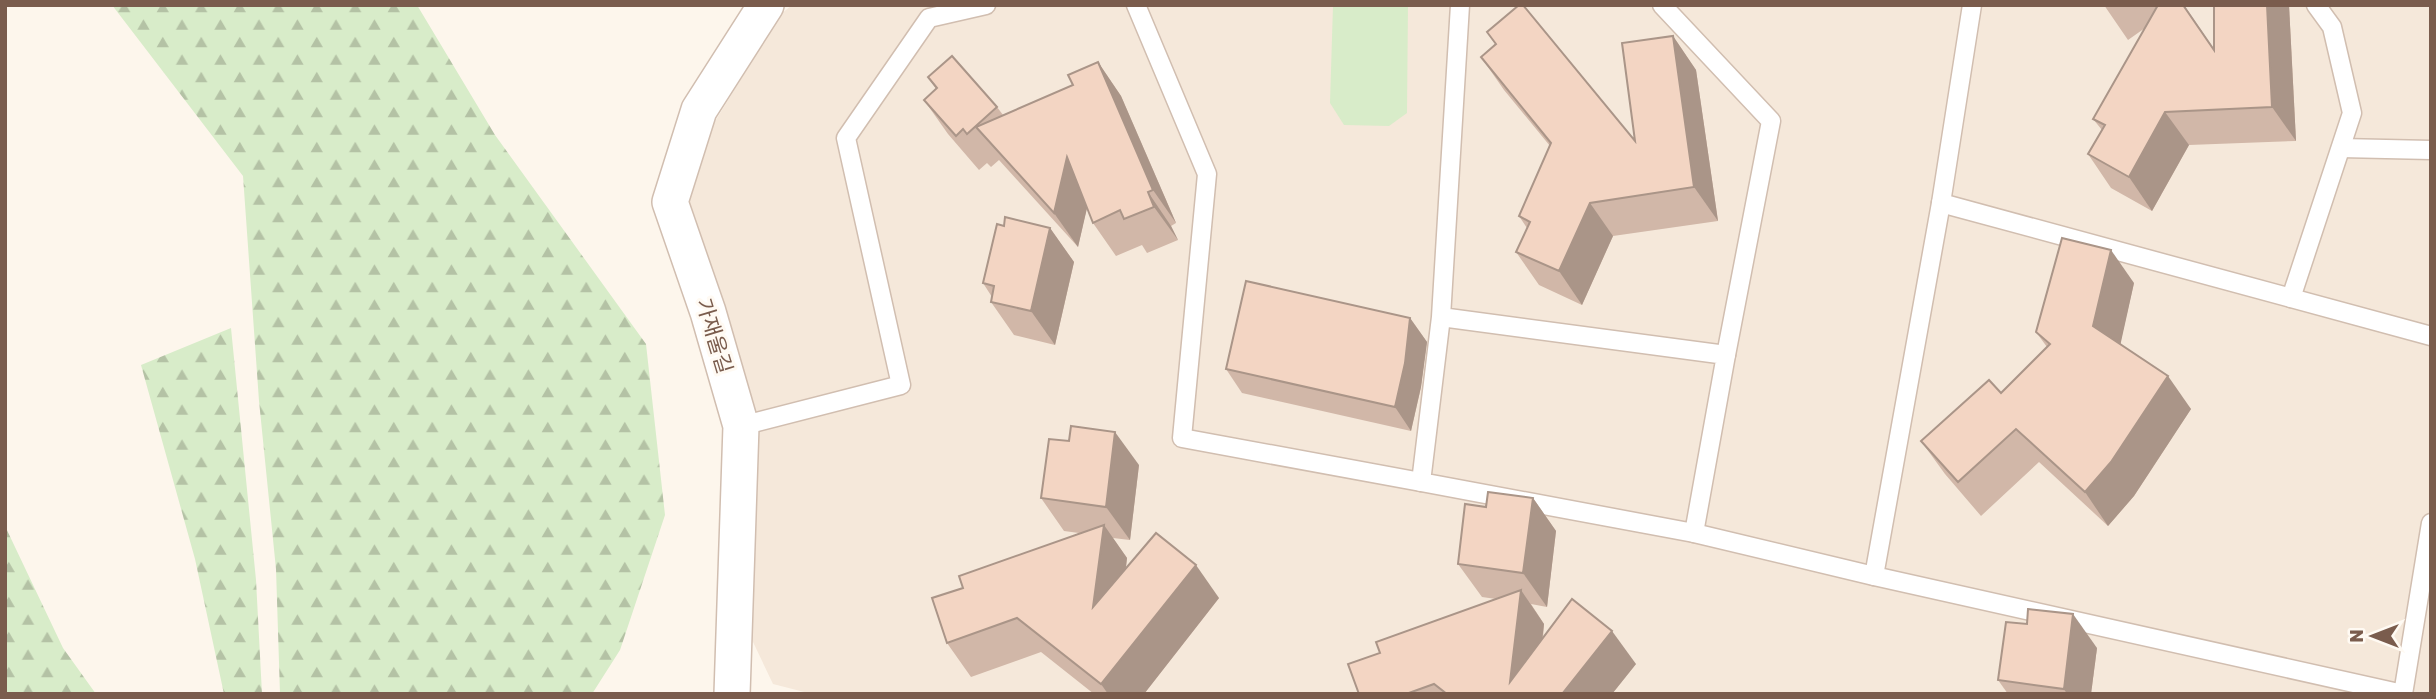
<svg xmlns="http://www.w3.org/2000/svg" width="2436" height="699" viewBox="0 0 2436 699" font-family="Rubik,'Noto Sans KR',sans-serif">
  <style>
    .residential { fill: #f5e8da }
    .forest { fill: url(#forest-firs) }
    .pitch { fill: #d8ecc9 }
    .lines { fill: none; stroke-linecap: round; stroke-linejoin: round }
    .lane-casing { stroke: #d1beb0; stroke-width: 21 }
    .street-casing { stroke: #d1beb0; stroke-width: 38 }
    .lane { stroke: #fff; stroke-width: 18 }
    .street { stroke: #fff; stroke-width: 35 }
    .wall { fill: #d1b7a8 }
    .shaded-wall { fill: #aa9588 }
    .building { fill: #f3d5c3; stroke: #aa9588; stroke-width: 2 }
    .labels { text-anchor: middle; stroke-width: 6; stroke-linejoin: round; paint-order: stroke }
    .street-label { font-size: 21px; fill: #7a5c4d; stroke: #fffaf3 }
  </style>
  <defs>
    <pattern id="forest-firs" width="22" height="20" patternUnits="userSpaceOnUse" patternTransform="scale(1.75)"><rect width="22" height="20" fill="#d8ecc9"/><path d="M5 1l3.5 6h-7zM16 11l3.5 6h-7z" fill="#b4c2a5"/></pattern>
  </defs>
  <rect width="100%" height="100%" fill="#fdf6ec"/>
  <!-- residential -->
  <polygon class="residential" points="792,5 2431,5 2431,694 812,694 773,684 743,621 752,398 717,299 692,241 688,192 706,136 781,14"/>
  <!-- forest -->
  <g class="forest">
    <polygon points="112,5 417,5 495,135 646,344 665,515 620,650 592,694 280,694 276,569 259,401 243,176"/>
    <polygon points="231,328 256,580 262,694 224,694 195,559 141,365"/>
    <polygon points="5,526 63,648 96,694 5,694"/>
  </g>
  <!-- pitch -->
  <polygon class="pitch" points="1333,5 1408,5 1407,113 1389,126 1344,125 1330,103"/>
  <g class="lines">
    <defs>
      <g id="lane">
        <polyline points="1136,5 1207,174 1182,438 1421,482"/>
        <polyline points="1662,5 1771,121 1726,355"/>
        <polyline points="1972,5 1941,203 1874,576 2403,694"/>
        <polyline points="2341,148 2431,150"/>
        <polyline points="1941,203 2431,336"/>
        <polyline points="2291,298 2352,113 2332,27 2316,5"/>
        <polyline points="1441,317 1726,355 1694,533 1421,482 1441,317 1460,5"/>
        <polyline points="741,426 901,385 846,138 929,18 986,5"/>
        <polyline points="1694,533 1874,576"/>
        <polyline points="2403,694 2431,523"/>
      </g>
      <polyline id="street" points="732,694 741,426 708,312 670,202 699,110 766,5"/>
    </defs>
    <!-- lane casing -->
    <use href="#lane" class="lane-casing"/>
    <!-- street casing -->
    <use href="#street" class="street-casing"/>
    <!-- lane -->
    <use href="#lane" class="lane"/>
    <!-- street -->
    <use href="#street" class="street"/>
  </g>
  <!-- wall -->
  <g class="wall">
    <polygon points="2104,5 2184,5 2214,49 2214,5 2289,5 2296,141 2189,145 2152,211 2111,188 2088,154 2102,130 2093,119 2145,28 2128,40"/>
    <polygon points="1487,32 1635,141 1673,36 1696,70 1718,221 1613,236 1582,305 1539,285 1516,252 1527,228 1519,216 1550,146 1504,90 1481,57 1495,44"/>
    <polygon points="1098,62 1121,96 1176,223 1171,226 1178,240 1147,253 1142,245 1116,256 1093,223 1087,207 1078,247 999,160 991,167 987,163 979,170 948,134 924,100 936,89 928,77 997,107 1003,115 1073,85"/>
    <polygon points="1004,226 1050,228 1074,262 1055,345 1014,335 991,302 992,297 983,283"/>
    <polygon points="2134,283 2120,344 2191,409 2134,496 2108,526 2039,462 1981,516 1945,474 1921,441 2001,393 2047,347 2036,332"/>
    <polygon points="1410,318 1427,342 1421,387 1411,431 1242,393 1226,369"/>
    <polygon points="1139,465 1130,540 1113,538 1127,558 1126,568 1219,598 1144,694 1094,694 1041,652 971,677 947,643 963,588 1079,533 1064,531 1041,498"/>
    <polygon points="1533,498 1556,531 1547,607 1531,604 1544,624 1543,638 1636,664 1612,694 1359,694 1380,653 1496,599 1482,597 1458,564 1486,507"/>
    <polygon points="2097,648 2091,694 2008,694 1998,680"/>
  </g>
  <!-- shaded-wall -->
  <g class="shaded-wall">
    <polygon points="2267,5 2289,5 2296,141 2272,107"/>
    <polygon points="1673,36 1696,70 1718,221 1694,187"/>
    <polygon points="1098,62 1121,96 1176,223 1153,190"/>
    <polygon points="2165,112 2189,145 2152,211 2129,177"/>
    <polygon points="1067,157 1091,191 1078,247 1054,213"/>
    <polygon points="1148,192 1171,226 1178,240 1154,207"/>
    <polygon points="1590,203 1613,236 1582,305 1559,271"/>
    <polygon points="1050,228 1074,262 1055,345 1031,311"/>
    <polygon points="2111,250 2134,283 2117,360 2093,326"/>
    <polygon points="1410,318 1427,342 1421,387 1411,431 1395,407"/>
    <polygon points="2168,376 2191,409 2134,496 2108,526 2085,492"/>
    <polygon points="1115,432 1139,465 1130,540 1106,507"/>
    <polygon points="1533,498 1556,531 1547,607 1523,573"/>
    <polygon points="1104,525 1127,558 1117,640 1093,607"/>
    <polygon points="1196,565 1219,598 1144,694 1108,694 1101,684"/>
    <polygon points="1521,590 1544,624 1536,694 1510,682"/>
    <polygon points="2073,614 2097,648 2091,694 2067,694 2064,689"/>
    <polygon points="1612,631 1636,664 1612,694 1562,694"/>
  </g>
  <!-- building -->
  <g class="building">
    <polygon points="1519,5 1523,5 1635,141 1622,43 1673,36 1694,187 1590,203 1559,271 1516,252 1530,222 1519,216 1551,143 1481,57 1496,44 1487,32"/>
    <polygon points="2158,5 2183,5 2214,50 2214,5 2267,5 2272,107 2165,112 2129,177 2088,154 2105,125 2093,119"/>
    <polygon points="952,56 997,107 967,134 963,129 956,136 924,100 937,88 928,77"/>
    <polygon points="1098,62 1153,190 1148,192 1154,207 1124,219 1120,210 1093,223 1067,157 1054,213 976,127 1073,85 1068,75"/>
    <polygon points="1005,217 1050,228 1031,311 991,302 994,286 983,283 997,224 1004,226"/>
    <polygon points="2062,238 2111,250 2093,326 2168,376 2111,462 2085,492 2016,429 1958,482 1921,441 1989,380 2001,393 2050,344 2036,332"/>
    <polygon points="1246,281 1410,318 1405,363 1395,407 1226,369"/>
    <polygon points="1071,426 1115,432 1106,507 1041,498 1049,439 1069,441"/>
    <polygon points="1488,492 1533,498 1523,573 1458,564 1465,504 1486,507"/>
    <polygon points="1104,525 1093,607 1156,533 1196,565 1101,684 1017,618 947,643 932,598 963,588 959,576"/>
    <polygon points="1521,590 1510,682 1572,599 1612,631 1562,694 1447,694 1434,684 1406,694 1359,694 1348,664 1380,653 1376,642"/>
    <polygon points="2028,609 2073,614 2064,689 1998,680 2006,622 2027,624"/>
  </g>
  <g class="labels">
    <!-- street labels -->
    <g class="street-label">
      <text transform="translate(714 336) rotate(73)" y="7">가재울길</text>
    </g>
  </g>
  <!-- border -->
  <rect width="2436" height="699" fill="none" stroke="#7a5c4d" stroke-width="14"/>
  <!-- north arrow -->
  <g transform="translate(2373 636) rotate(270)" stroke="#fffaf3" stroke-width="5" paint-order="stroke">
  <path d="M0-5L12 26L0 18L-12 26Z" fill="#7a5c4d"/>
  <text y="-10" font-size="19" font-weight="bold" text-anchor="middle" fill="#7a5c4d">N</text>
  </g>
</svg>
